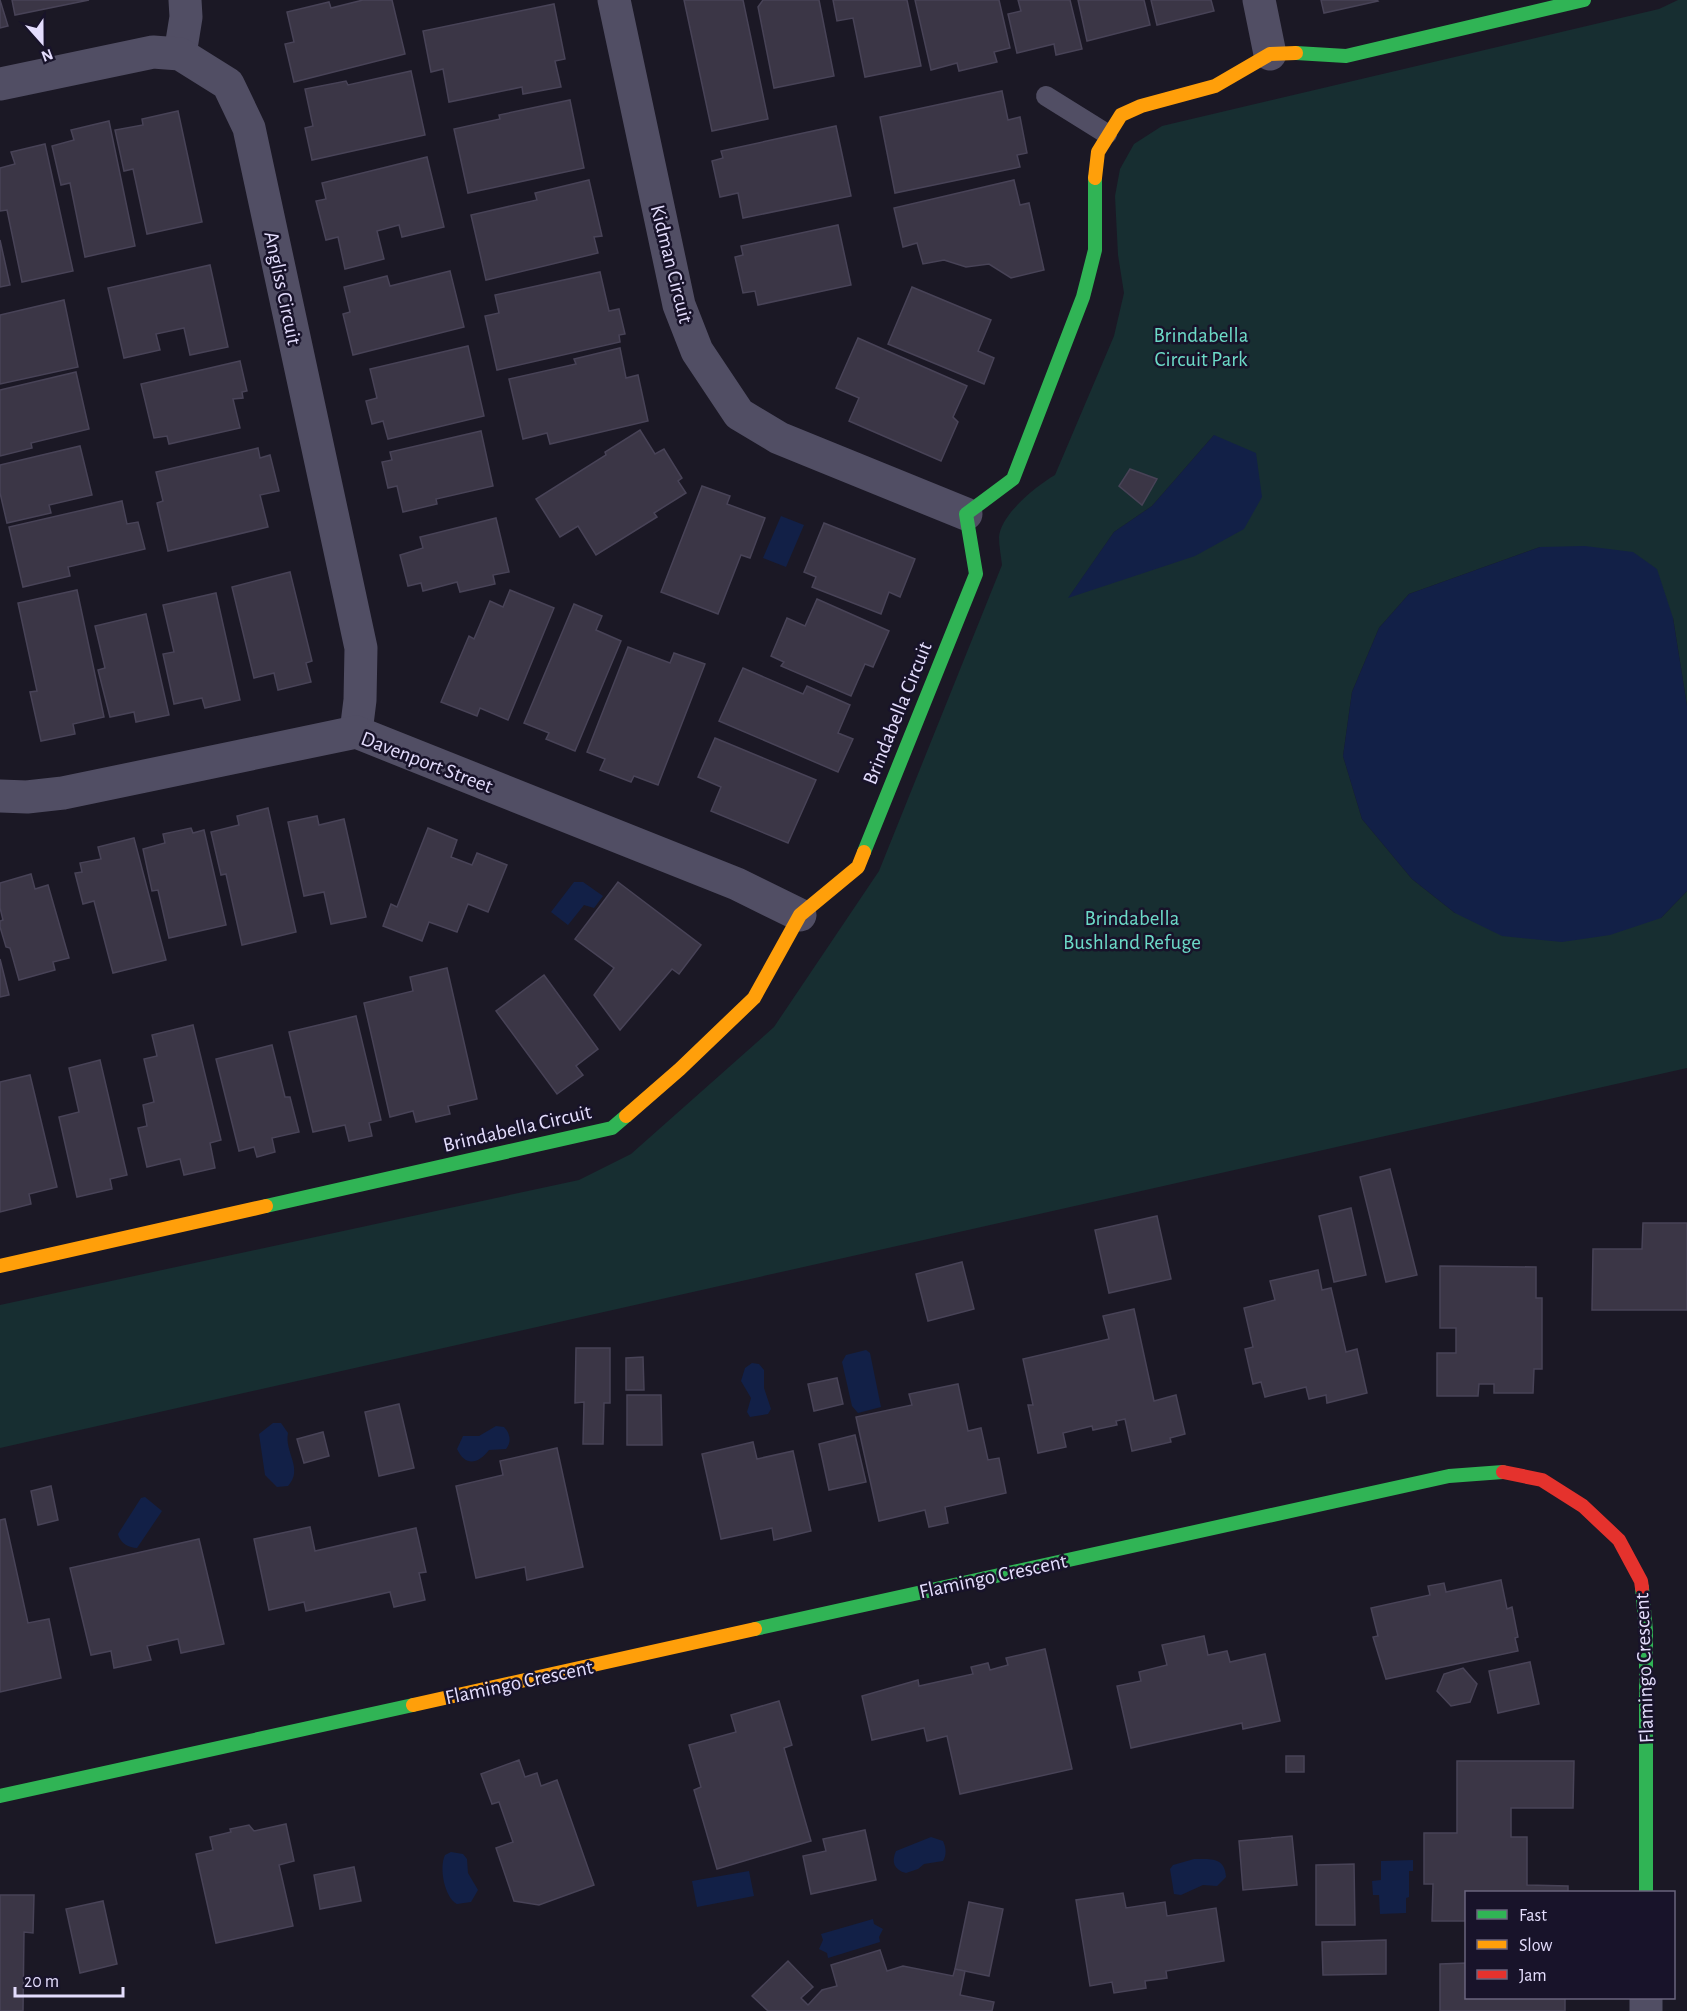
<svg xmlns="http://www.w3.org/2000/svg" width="1687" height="2011" viewBox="0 0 1687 2011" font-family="'Alegreya Sans',sans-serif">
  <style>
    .green { fill: #172e31; fill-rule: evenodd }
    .water { fill: #122047 }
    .building { fill: #3b3646; stroke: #484357; stroke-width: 1.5 }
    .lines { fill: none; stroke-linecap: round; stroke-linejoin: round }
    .lane { stroke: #514e64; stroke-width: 20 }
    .street { stroke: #514e64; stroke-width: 33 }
    .fast { stroke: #30b455; stroke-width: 14 }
    .slow { stroke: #ff9f0a; stroke-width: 14 }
    .jam { stroke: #e5322d; stroke-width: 14 }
    .labels { text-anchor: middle; stroke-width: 5; stroke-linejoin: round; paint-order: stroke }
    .street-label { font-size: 21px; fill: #e4ddfd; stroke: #18132a }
    .park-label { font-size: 21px; fill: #6cdac7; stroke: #18132a }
  </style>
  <rect width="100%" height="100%" fill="#1b1825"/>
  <!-- green -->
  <path class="green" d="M1678 0H1687V706L1673 618 1540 547 1409 594 1379 628 1352 692 1343 756 1362 819 1412 879 1455 913 1661 918 1687 891V1068L0 1448V1305L579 1180 631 1154 774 1027 879 871 1002 565C1001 556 999 546 999 537 1001 514 1036 486 1055 475L1114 336 1124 293 1118 255 1115 196 1120 169 1134 144 1162 126 1659 9ZM1214 435 1157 567 1069 597 1114 532 1152 506Z"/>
  <!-- water -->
  <g class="water">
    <polygon points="1214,435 1256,453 1262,497 1244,529 1195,556 1068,598 1114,532 1152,506"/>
    <polygon points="781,516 804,525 786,567 763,558"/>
    <polygon points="1585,546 1633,552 1657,569 1673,618 1687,706 1687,891 1661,918 1610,935 1562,942 1502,936 1455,913 1412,879 1362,819 1343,756 1352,692 1379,628 1409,594 1540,547"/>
    <polygon points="574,882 583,882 603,896 594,908 584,905 568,925 551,912"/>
    <polygon points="866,1350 870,1353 881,1407 858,1413 852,1406 842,1362 846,1355"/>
    <polygon points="752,1363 759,1364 764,1370 764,1388 771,1409 768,1414 750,1417 747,1412 751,1398 741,1381 745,1368"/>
    <path d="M273 1423H281L288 1433C284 1452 304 1469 288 1486L277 1487 265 1475 259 1434Z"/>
    <path d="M496 1426 504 1427C510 1433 512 1442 506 1449L489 1450C479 1463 466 1468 457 1449L463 1436H479Z"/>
    <path d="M145 1497 162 1511 137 1548C129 1548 120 1543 118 1534L141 1498Z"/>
    <path d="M931 1837 943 1841C946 1848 947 1854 943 1861L924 1864 918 1869 906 1873C894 1870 891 1862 896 1851Z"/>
    <path d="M451 1852 463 1854 467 1859 468 1873 478 1890 471 1902 457 1904C444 1897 439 1867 445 1855Z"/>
    <path d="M1194 1859C1211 1859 1225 1857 1226 1877L1217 1886 1203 1885 1181 1895 1174 1894 1170 1869 1173 1865Z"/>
    <polygon points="1413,1860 1413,1871 1409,1871 1409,1897 1406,1898 1406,1913 1380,1914 1379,1895 1373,1895 1372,1881 1381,1880 1381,1861"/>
    <polygon points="749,1871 754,1896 697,1907 692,1881"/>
    <polygon points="873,1919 874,1924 883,1929 879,1937 880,1942 828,1958 827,1953 819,1949 823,1940 821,1934"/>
  </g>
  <!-- building -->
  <g class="building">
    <polygon points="0,0 8,26 0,28"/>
    <polygon points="12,0 89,0 15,15"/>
    <polygon points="363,0 392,0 405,54 294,82 285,44 294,42 287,12 329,2 331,8"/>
    <polygon points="684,0 743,0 768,119 712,131"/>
    <polygon points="763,0 819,0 834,76 774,88 758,7"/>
    <polygon points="833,0 907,0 921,66 865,77 853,18 837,21"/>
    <polygon points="915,0 999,0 1010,48 994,52 997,62 959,71 957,63 931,70"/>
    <polygon points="1018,0 1070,0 1082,49 1056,55 1054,44 1017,53 1008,14 1021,11"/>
    <polygon points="1078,0 1144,0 1150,25 1087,41"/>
    <polygon points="1151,0 1211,0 1214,11 1157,25"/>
    <polygon points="1321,0 1377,0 1378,1 1324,13"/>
    <polygon points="554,4 565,59 555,61 561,87 523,94 522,87 449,102 443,69 431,72 423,31"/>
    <polygon points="411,71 425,135 312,160 305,128 313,126 305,89 346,81 348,85"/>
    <polygon points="1002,91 1008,120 1020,117 1027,153 1017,155 1020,167 895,193 880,117"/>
    <polygon points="570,100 584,168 468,193 454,129 500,119 499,115"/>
    <polygon points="178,111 202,222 147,234 133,169 124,171 115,130 143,125 142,119"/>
    <polygon points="109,121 135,246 85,257 70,183 61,185 52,146 74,140 71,130"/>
    <polygon points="836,126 851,196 743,218 738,193 720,197 712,161 723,158 721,151"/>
    <polygon points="45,144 73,271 22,282 7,210 0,211 0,168 15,164 11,152"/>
    <polygon points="427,157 444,227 402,237 399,225 377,231 384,259 345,269 338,237 326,240 316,201 326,199 322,183"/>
    <polygon points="589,180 602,236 594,237 598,253 486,280 471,215 537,200 535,193"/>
    <polygon points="1014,180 1020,205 1029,203 1044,270 1011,278 989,264 966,267 944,260 923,264 917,243 903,247 894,208"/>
    <polygon points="838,225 851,285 758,305 755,291 743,293 735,257 743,255 741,246"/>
    <polygon points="0,240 10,285 0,287"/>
    <polygon points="210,265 228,347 190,355 184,328 156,334 160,350 124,358 108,288"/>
    <polygon points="450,271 464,327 353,355 343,314 350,312 344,287 387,276 390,286"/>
    <polygon points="600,272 609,311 619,309 625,334 619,335 620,342 497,370 485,316 499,313 495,295"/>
    <polygon points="912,287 991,320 978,351 994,358 984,384 888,344"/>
    <polygon points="64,300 78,367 0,384 0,315"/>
    <polygon points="858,338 967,386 953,417 958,422 941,461 849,421 859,398 836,388"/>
    <polygon points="468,346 484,416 388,439 383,421 372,424 366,401 377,398 370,369"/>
    <polygon points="620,348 626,378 638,375 648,421 550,444 547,433 523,439 509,379 576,364 574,359"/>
    <polygon points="240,361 247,391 242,392 243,398 233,399 240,428 169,444 167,436 154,438 141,384"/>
    <polygon points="76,372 89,429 31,443 32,448 0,456 0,390"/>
    <polygon points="640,430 655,454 664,449 682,478 678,481 686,493 654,513 657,517 596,555 578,526 560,537 536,499 606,455 605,452"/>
    <polygon points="481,431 493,486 436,499 437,504 403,512 397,486 388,488 382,462 392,460 390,452"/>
    <polygon points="80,446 92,495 49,505 51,513 7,523 0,493 0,465"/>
    <polygon points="258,448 260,458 270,455 279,491 260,495 268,527 168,551 157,503 163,501 156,472"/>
    <polygon points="1130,469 1157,479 1142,505 1119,486"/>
    <polygon points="702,486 730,496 727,504 765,518 750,558 741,555 718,614 661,592"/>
    <polygon points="122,501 127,524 138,522 145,549 68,567 70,576 23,587 9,527"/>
    <polygon points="496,518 509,572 493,575 495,584 460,592 457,582 423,591 421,583 408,586 400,555 423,548 420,537"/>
    <polygon points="824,523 915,559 900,597 889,592 881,614 812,587 816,577 804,572"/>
    <polygon points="290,572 312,661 306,663 311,682 278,690 274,673 254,678 232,587"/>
    <polygon points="77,590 104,717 73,724 75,734 41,741 30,692 37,691 18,603"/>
    <polygon points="510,590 554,608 508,720 480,708 477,716 441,702 469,636 474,639 490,601 503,607"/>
    <polygon points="216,593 240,700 205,708 202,698 174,704 163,654 174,652 163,605"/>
    <polygon points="817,599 889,631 873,667 865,664 851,696 781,666 784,662 771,656 787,618 805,626"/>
    <polygon points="574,604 602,616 596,630 621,641 575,751 546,739 549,733 524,723"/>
    <polygon points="146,614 169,715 136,722 134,712 110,717 98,670 105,668 95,626"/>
    <polygon points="628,647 670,663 674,653 705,664 658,785 634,776 631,782 600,770 605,759 587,752"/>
    <polygon points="743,668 803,694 807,686 850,705 838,733 853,739 838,772 719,721"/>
    <polygon points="715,738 816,780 788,843 711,811 721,787 698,777"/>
    <polygon points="268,808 296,932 242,945 226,874 221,875 211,832 239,825 237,816"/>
    <polygon points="317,816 319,825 344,819 366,917 331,924 324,892 304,896 288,822"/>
    <polygon points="191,828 193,833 204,830 226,925 169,938 158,890 152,891 143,849 165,843 163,834"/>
    <polygon points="428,828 457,840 451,857 472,865 477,853 507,865 488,912 468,904 457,932 429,922 422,941 383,926 391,904 397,907"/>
    <polygon points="134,838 166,960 113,973 94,901 83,904 75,873 82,872 80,863 101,859 98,847"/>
    <polygon points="31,874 35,889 48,885 69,958 53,962 55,970 19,980 10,948 6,947 0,927 0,921 3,920 0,908 0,883"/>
    <polygon points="618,882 701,945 679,974 672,969 620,1030 594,995 614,968 575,939"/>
    <polygon points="0,959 9,995 0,997"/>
    <polygon points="447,968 477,1099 448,1106 450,1114 416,1122 413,1111 390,1117 364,1003 413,991 410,977"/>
    <polygon points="544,975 598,1049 576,1066 583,1075 557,1094 496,1011"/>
    <polygon points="356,1016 381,1120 369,1123 372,1136 349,1141 345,1125 313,1132 289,1032"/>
    <polygon points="193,1025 221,1140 210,1143 215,1168 184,1175 180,1159 147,1167 138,1128 147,1126 143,1105 154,1102 144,1059 157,1056 152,1035"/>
    <polygon points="272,1045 285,1097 290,1097 299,1132 272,1138 275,1152 257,1157 254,1147 239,1151 216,1059"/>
    <polygon points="100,1060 127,1175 110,1179 112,1189 77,1197 59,1117 79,1112 69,1068"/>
    <polygon points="30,1075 57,1187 29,1194 31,1204 0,1212 0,1082"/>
    <polygon points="1390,1169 1417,1275 1386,1282 1360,1177"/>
    <polygon points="1351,1208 1366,1275 1334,1282 1319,1216"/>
    <polygon points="1157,1216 1171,1279 1109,1293 1095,1230"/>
    <polygon points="1643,1223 1687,1223 1687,1310 1592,1310 1593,1249 1642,1249"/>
    <polygon points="962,1262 974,1309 928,1321 916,1274"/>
    <polygon points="1440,1266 1536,1267 1536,1298 1542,1298 1542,1369 1534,1369 1533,1393 1494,1393 1494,1384 1479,1384 1478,1396 1437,1396 1437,1353 1456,1353 1456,1328 1440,1328"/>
    <polygon points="1318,1270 1322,1290 1331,1288 1346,1352 1357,1349 1367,1393 1327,1403 1326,1395 1309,1399 1306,1387 1265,1397 1261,1382 1253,1384 1245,1349 1253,1347 1244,1308 1275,1300 1270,1281"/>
    <polygon points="1134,1309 1154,1401 1176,1395 1185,1434 1170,1438 1171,1442 1132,1451 1125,1419 1116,1421 1117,1425 1093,1430 1092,1426 1063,1433 1066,1447 1038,1453 1028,1405 1033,1405 1023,1359 1109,1339 1103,1316"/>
    <polygon points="576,1348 610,1348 610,1403 604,1403 603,1444 583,1444 584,1402 575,1403"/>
    <polygon points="643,1357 644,1390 626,1390 626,1358"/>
    <polygon points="837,1378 843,1404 814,1411 808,1384"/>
    <polygon points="958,1384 968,1431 981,1428 988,1460 999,1458 1006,1493 945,1507 948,1523 929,1527 925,1510 879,1521 856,1417 912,1405 909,1394"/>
    <polygon points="627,1395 661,1395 662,1445 627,1445"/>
    <polygon points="399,1404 414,1468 379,1476 365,1412"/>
    <polygon points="323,1432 329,1456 304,1463 297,1439"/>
    <polygon points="855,1435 866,1482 829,1490 819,1444"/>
    <polygon points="753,1442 757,1459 793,1451 811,1531 774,1540 772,1528 721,1539 702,1454"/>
    <polygon points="557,1448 583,1567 527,1580 525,1567 476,1578 456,1486 503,1475 500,1461"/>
    <polygon points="51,1486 58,1520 38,1525 31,1491"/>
    <polygon points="5,1519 28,1623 49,1619 61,1678 0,1692 0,1520"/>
    <polygon points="310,1527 315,1551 416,1528 426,1572 419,1573 425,1600 394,1607 390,1592 306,1611 304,1602 269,1610 254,1539"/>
    <polygon points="199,1539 224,1644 181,1653 178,1639 147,1646 151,1660 114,1668 111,1651 91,1655 70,1568"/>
    <polygon points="1501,1580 1507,1609 1512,1607 1518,1637 1515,1638 1518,1651 1386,1679 1373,1637 1378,1636 1371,1608 1430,1595 1428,1586 1444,1583 1446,1592"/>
    <polygon points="1204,1636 1208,1655 1227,1651 1230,1662 1265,1654 1280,1721 1243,1729 1242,1723 1131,1748 1117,1686 1141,1681 1139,1672 1167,1665 1162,1645"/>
    <polygon points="1045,1649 1072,1769 960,1794 947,1736 927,1741 924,1728 872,1740 862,1696 918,1680 919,1686 973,1674 971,1667 988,1663 990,1670 1008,1665 1006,1658"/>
    <polygon points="1530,1662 1539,1704 1498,1713 1489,1671"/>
    <polygon points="1463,1668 1477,1684 1470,1702 1451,1706 1437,1691 1444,1674"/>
    <polygon points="779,1701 792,1745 784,1748 811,1841 717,1869 694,1790 701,1787 689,1745 736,1732 731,1715"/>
    <rect x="1286" y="1756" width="18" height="16"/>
    <polygon points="519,1760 525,1777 537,1773 541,1786 557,1780 594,1885 539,1905 514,1901 496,1848 513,1842 499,1802 492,1804 481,1774"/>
    <polygon points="1457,1761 1574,1761 1573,1808 1511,1808 1511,1837 1527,1837 1527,1885 1568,1886 1568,1892 1466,1892 1465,1921 1432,1921 1433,1884 1424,1884 1424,1833 1457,1833"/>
    <polygon points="286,1824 294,1861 279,1865 293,1926 216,1943 196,1854 213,1850 210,1837 231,1832 230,1829 249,1825 254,1831"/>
    <polygon points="865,1830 876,1880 811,1894 803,1856 826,1851 823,1839"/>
    <polygon points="1292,1836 1297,1885 1243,1890 1239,1841"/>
    <polygon points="1354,1864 1355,1925 1316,1925 1316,1865"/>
    <polygon points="354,1867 361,1901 320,1909 314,1875"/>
    <polygon points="1123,1893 1126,1908 1165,1902 1167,1916 1216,1908 1224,1961 1166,1971 1167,1978 1145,1981 1146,1988 1114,1993 1112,1982 1090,1986 1076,1900"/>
    <polygon points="0,1895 34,1895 33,1933 24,1932 23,2011 0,2011"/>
    <polygon points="103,1901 117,1964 80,1973 66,1909"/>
    <polygon points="969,1902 1003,1909 989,1976 955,1969"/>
    <polygon points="1386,1940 1386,1974 1323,1975 1322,1942"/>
    <polygon points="880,1950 887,1971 903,1966 953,1976 955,1969 965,1971 960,1995 994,2002 992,2011 768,2011 752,1996 788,1961 813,1987 801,1998 808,2005 822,1990 837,1986 831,1965"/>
    <polygon points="1466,1963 1466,1998 1565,1998 1565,2011 1440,2011 1440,1964"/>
  </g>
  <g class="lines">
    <!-- lane -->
    <polyline class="lane" points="1046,96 1107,134"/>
    <!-- street -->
    <g class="street">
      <polyline points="614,0 679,305 697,351 739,414 779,438 966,514"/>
      <polyline points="1259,0 1270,54"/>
      <polyline points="180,54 186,17 185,0"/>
      <polyline points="0,84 153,52 180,54 228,84 249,128 361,648 360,700 356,732"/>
      <polyline points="0,796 27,797 63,793 356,732 737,884 800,915"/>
      <polyline points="1646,2011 1646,1998"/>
    </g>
    <!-- fast -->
    <g class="fast">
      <polyline points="1296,53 1346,56 1584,0"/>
      <polyline points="864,852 976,574 966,514 1013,479 1083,297 1095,250 1095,178"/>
      <polyline points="266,1206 612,1128 626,1116"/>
      <polyline points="1642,1588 1646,1631 1646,1892"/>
      <polyline points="755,1629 1449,1476 1503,1472"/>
      <polyline points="0,1796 413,1705"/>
    </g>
    <!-- slow -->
    <g class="slow">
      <polyline points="1095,178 1098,152 1121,115 1141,106 1215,86 1270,54 1296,53"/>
      <polyline points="626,1116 680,1069 754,998 800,915 858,867 864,852"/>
      <polyline points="0,1266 266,1206"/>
      <polyline points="413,1705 755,1629"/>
    </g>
    <!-- jam -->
    <polyline class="jam" points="1503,1472 1542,1480 1583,1506 1619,1540 1641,1581 1642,1588"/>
  </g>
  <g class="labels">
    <!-- street labels -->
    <g class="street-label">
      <text transform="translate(672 264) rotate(76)" y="7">Kidman Circuit</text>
      <text transform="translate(283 288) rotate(78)" y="7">Angliss Circuit</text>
      <text transform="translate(897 713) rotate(-68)" y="7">Brindabella Circuit</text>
      <text transform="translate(427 762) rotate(21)" y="7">Davenport Street</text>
      <text transform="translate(517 1128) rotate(-13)" y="7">Brindabella Circuit</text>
      <text transform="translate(993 1576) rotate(-12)" y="7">Flamingo Crescent</text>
      <text transform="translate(1644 1668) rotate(-92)" y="7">Flamingo Crescent</text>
      <text transform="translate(519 1682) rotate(-12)" y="7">Flamingo Crescent</text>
    </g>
    <!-- park labels -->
    <g class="park-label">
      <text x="1201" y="342">Brindabella<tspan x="1201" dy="24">Circuit Park</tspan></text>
      <text x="1132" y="925">Brindabella<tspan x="1132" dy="24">Bushland Refuge</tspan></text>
    </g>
  </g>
  <!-- legend -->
  <rect x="1465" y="1891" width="210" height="108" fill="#18132a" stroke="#6a647e" stroke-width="1.5"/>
  <rect x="1477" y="1910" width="30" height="9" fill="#30b455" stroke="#6a647e" stroke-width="1.5"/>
  <text x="1519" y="1921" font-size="18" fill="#e4ddfd">Fast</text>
  <rect x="1477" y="1940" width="30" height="9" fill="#ff9f0a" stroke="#6a647e" stroke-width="1.5"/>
  <text x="1519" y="1951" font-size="18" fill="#e4ddfd">Slow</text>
  <rect x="1477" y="1970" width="30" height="9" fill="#e5322d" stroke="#6a647e" stroke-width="1.5"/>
  <text x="1519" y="1981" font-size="18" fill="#e4ddfd">Jam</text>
  <!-- north arrow -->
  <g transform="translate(42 42) rotate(159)" stroke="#18132a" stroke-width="4.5" paint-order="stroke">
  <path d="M0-4.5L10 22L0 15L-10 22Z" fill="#e4ddfd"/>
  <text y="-9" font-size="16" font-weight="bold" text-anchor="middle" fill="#e4ddfd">N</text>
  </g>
  <!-- scale -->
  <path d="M15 1987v9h108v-9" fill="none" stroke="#e4ddfd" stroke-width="3"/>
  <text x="24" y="1987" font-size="18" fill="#e4ddfd" stroke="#18132a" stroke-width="4.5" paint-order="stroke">20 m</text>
</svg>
